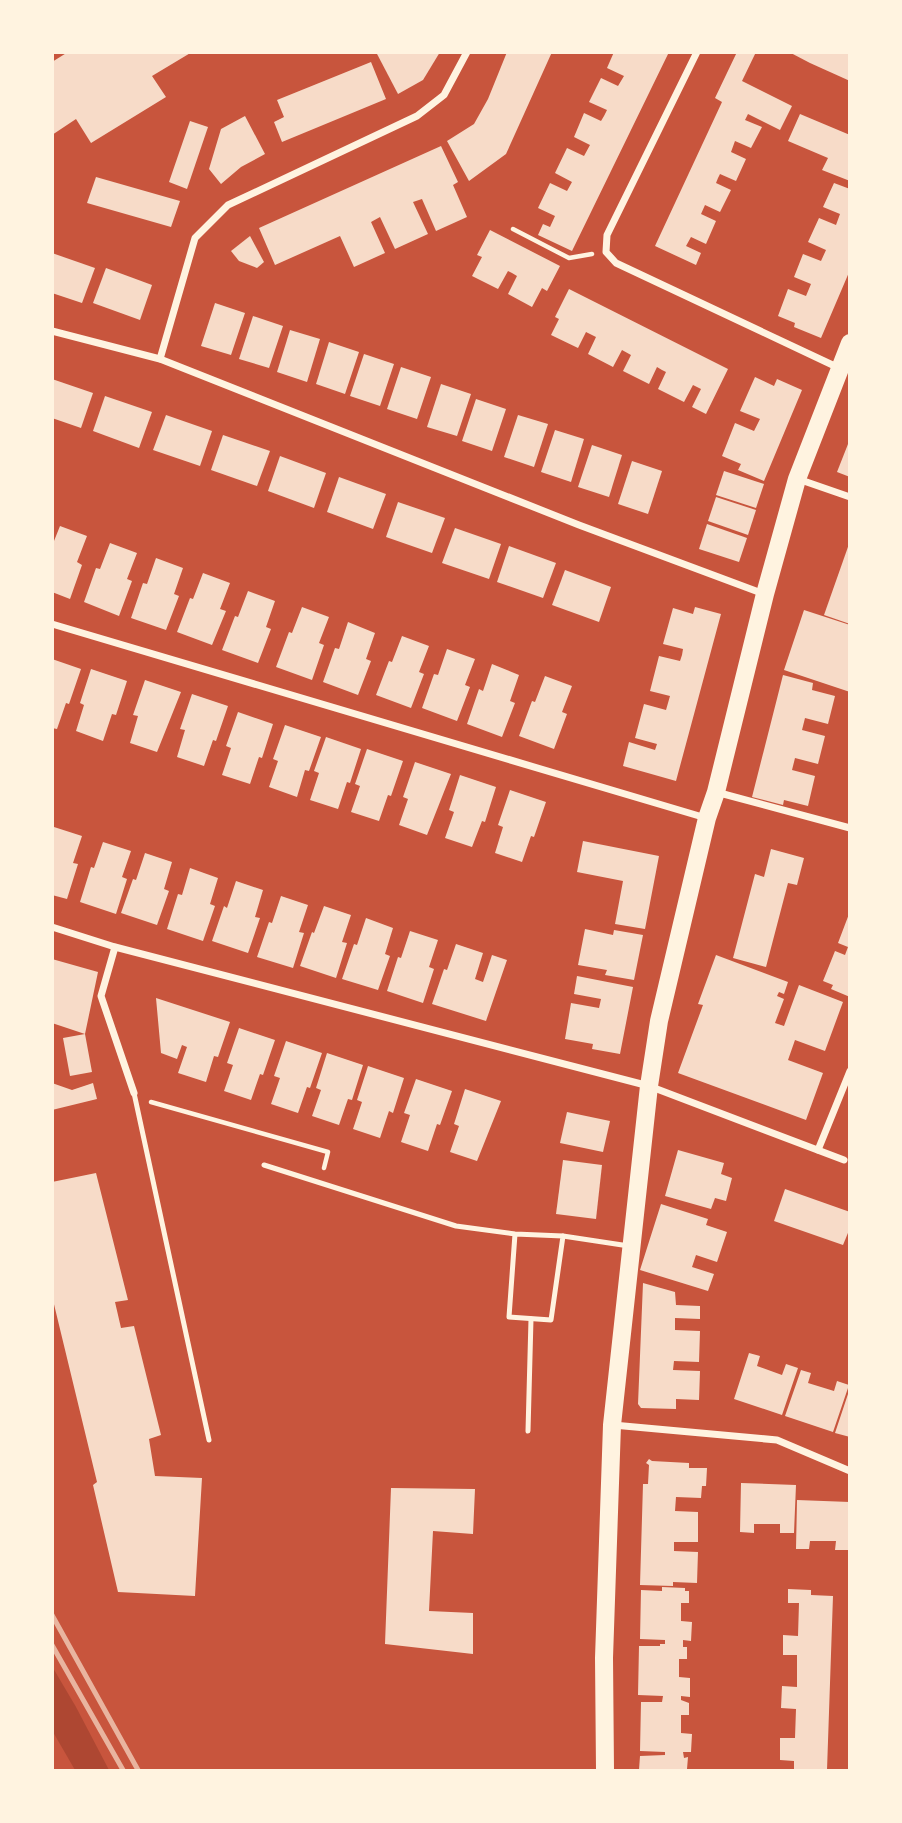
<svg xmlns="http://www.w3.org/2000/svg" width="902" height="1823" viewBox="0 0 902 1823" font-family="Barlow,sans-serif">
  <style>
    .green { fill: #ae4732 }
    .building { fill: #f7dbc8 }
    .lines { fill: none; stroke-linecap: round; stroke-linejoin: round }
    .path { stroke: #fff3e0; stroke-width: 4.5 }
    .service { stroke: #fff3e0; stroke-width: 5 }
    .minor { stroke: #fff3e0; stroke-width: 7 }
    .primary { stroke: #fff3e0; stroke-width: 18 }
    .rail { stroke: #e9b49f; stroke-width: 5 }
  </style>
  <rect width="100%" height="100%" fill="#c8553d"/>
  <!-- green -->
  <polygon class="green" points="53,1668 76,1707 109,1770 75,1770 53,1732"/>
  <!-- building -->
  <g class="building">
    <polygon points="68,52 192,52 152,76 166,97 91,143 76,119 52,135 52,62"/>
    <polygon points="376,52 440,52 423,80 398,94"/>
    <polygon points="507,52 552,52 506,154 469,181 447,141 474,124 488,99"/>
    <polygon points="614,52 669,52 572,251 538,235 543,224 550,227 555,216 538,208 550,183 567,191 572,182 555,173 567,148 584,156 590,145 574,137 584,113 601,121 604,116 607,110 589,102 601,78 618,86 624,76 607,68"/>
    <polygon points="737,52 756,52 742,81 792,106 780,130 748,114 745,120 762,127 751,148 735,141 731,152 746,159 736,181 720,174 718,178 716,183 731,190 720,212 705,205 701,214 716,221 706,244 691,237 686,246 701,253 696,265 655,246 722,102 715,98"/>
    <polygon points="789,52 850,52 850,81 810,63"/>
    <polygon points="371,62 386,99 282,142 274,122 284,117 277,100"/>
    <polygon points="800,114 850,135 850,181 822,170 828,158 788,141"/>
    <polygon points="245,116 265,154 241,167 221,184 209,169 221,129"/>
    <polygon points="190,121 208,127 187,189 169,182"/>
    <polygon points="441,146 458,182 453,185 467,217 436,231 422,199 413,202 428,234 395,249 380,217 371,222 385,253 354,267 340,236 275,265 259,228"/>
    <polygon points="96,177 180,201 171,227 87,203"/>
    <polygon points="834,183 850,189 850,270 821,338 794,327 795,323 778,316 788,289 806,296 811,284 794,277 803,254 821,261 826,250 808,242 819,218 836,225 840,214 823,207"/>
    <polygon points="490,230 560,266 547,291 542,288 532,307 508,294 517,276 512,273 508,271 498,289 472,276 482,257 477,255"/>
    <polygon points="250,236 264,262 257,268 239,261 231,251"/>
    <polygon points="52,253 95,268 82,303 52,293"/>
    <polygon points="106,268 152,285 140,320 93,303"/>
    <polygon points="569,289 728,369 706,414 692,407 701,389 693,385 684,402 658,389 666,372 662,370 657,367 649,384 623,371 631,355 622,350 613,367 588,354 596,337 586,332 578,348 551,335 559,319 555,317"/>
    <polygon points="215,303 245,313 231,355 201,346"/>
    <polygon points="253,316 283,326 269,368 239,359"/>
    <polygon points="290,330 320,339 307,382 277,372"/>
    <polygon points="329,342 359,352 345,394 316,384"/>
    <polygon points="364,354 394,364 380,406 350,396"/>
    <polygon points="401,367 431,377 417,419 387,409"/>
    <polygon points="755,377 774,386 777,379 802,390 764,481 738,470 741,464 722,456 735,423 754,431 760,419 740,411"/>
    <polygon points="52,379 93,393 81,428 52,418"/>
    <polygon points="441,384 471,394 457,436 427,427"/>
    <polygon points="105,396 152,412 139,448 93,431"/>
    <polygon points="476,399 506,409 492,451 462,441"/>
    <polygon points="166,415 212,431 200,466 153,450"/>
    <polygon points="518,415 548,424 534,467 504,457"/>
    <polygon points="555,430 584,439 571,482 541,472"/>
    <polygon points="223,435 270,451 257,486 211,470"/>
    <polygon points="850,439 850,477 837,472"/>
    <polygon points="592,445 622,455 609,497 578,487"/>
    <polygon points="280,456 326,473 314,508 268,491"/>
    <polygon points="632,461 662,471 648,514 618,504"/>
    <polygon points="724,471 764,484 756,508 716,495"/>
    <polygon points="339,477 386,494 373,529 327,512"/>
    <polygon points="716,497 756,510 748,535 708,521"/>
    <polygon points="398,502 445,518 432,553 386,537"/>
    <polygon points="707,524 747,538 739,562 699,549"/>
    <polygon points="60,526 87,536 77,562 82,565 70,599 52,592 52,546"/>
    <polygon points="455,528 501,544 489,579 442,563"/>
    <polygon points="110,543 137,553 127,579 132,581 119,616 84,602 96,568 100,569"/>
    <polygon points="849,544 850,544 850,624 824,615"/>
    <polygon points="509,546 556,563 543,598 497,582"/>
    <polygon points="156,558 183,568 174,594 179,596 166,630 131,618 143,583 147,584"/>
    <polygon points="565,570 611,587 599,622 552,605"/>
    <polygon points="203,573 230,583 220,609 226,611 212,645 177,632 190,598 193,599"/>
    <polygon points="248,591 275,601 266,627 271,629 258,663 222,650 235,616 238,617"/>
    <polygon points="302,607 329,617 319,643 324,645 312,680 276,667 289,632 292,633"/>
    <polygon points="695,607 721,614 676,781 623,766 629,742 655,750 657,744 635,738 644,704 666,710 670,696 650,691 659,656 680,661 682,655 683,649 663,644 673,608 693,614"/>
    <polygon points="804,610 850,625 850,692 784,670"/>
    <polygon points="348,622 375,633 366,659 371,661 358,695 323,682 335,648 339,649"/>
    <polygon points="402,636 429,646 419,672 424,674 411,708 376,695 389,661 392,662"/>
    <polygon points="447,649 475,659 465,685 470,687 457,721 422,708 434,674 438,675"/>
    <polygon points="52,659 81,669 69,704 66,703 57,729 52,728"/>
    <polygon points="492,664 519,675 510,701 515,703 502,737 467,724 479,689 483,691"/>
    <polygon points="91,669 127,681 116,715 112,714 103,741 76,731 84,705 80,703"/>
    <polygon points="783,675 813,683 812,690 835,696 828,724 805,718 802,730 825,736 818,764 795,758 792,770 815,776 808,806 784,800 783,805 752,797"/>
    <polygon points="545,676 572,686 562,712 567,714 554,749 519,736 532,701 535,702"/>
    <polygon points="145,680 181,692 157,752 130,743 138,716 133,715"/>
    <polygon points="192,694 228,706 216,741 213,740 204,766 177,757 185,730 180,729"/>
    <polygon points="238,712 273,724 262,758 259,757 250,784 222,775 231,748 226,746"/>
    <polygon points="285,725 321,737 309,771 305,770 297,797 269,787 278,761 273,759"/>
    <polygon points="326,737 361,749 350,783 347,782 338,809 310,800 319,773 314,771"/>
    <polygon points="367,749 403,761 391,796 388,795 379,821 351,812 360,786 355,784"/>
    <polygon points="415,762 451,774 427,835 399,825 408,799 403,797"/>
    <polygon points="460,775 496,787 485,822 482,821 472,847 445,838 454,812 449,810"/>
    <polygon points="510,790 546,802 534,837 531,836 522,862 495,853 503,827 498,825"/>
    <polygon points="54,827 82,836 73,863 78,864 67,899 52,895"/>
    <polygon points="583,841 659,856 645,929 615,924 623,881 577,872"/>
    <polygon points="103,842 131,851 122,877 127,879 116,914 80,902 91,867 94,868"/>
    <polygon points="771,849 804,858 797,885 788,883 766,967 733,958 755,874 764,877"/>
    <polygon points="145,853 172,862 164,889 169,891 157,925 121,913 133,879 136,880"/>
    <polygon points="190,868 218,878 210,904 215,906 203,941 167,929 178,894 182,895"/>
    <polygon points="236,881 263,890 255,917 260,918 248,953 212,941 224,906 227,908"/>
    <polygon points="281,896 308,905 299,932 304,933 293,968 257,957 269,922 272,923"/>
    <polygon points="324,906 351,915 342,942 347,943 336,978 300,966 312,932 314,933"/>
    <polygon points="849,914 850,914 850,997 831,989 833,985 823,981 835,951 845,955 848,947 838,943"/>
    <polygon points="366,918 393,928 385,954 390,956 378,990 342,979 354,944 357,945"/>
    <polygon points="585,929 613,935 614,930 643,935 634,980 605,975 607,970 578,965"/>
    <polygon points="410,931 438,940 429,967 434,969 423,1003 387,991 398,957 401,958"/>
    <polygon points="456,944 483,953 475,979 483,982 492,955 507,960 486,1021 432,1004 444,969 447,970"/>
    <polygon points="716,955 788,982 784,994 779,992 777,996 784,999 775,1023 784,1026 799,985 843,1002 825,1051 795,1040 788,1060 823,1073 806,1120 678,1073 703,1005 698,1004"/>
    <polygon points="52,959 98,972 85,1034 92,1072 70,1076 63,1038 85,1034 52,1023"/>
    <polygon points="577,976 633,987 620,1054 592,1049 593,1044 565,1039 571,1003 599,1008 601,999 574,994"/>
    <polygon points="156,998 230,1022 218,1057 214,1056 206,1082 178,1073 187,1047 182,1045 177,1059 161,1053"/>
    <polygon points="239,1028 275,1040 263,1075 260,1074 251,1100 224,1091 233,1065 227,1063"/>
    <polygon points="286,1041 322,1053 310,1088 307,1087 298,1113 271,1104 280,1078 274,1076"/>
    <polygon points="327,1053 363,1065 352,1100 348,1099 339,1125 312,1116 321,1090 316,1088"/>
    <polygon points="368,1066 404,1078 393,1113 389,1111 380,1138 353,1129 362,1102 357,1100"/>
    <polygon points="416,1079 452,1091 440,1125 437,1124 428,1151 401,1142 410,1115 404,1113"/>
    <polygon points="52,1083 72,1090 93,1083 97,1099 52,1110"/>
    <polygon points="465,1089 501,1101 477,1161 450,1152 459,1126 454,1124"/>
    <polygon points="567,1112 610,1121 603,1152 560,1143"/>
    <polygon points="678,1150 724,1163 721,1174 732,1178 726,1201 715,1198 711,1209 665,1196"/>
    <polygon points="563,1160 602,1165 596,1219 556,1214"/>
    <polygon points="96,1173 128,1300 115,1302 121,1328 134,1326 161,1435 149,1439 155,1476 202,1478 195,1596 118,1592 93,1485 97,1482 52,1296 52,1182"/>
    <polygon points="785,1189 850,1212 850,1228 843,1245 774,1221"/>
    <polygon points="661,1204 708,1219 706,1225 727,1232 717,1262 696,1255 692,1267 714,1274 708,1291 640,1270"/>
    <polygon points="643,1283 675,1292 676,1305 700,1306 700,1319 675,1318 675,1330 700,1331 699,1362 674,1361 673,1370 700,1371 699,1400 676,1399 676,1409 641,1408 638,1404"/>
    <polygon points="749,1353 760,1356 757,1366 782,1375 786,1364 798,1368 782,1415 734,1399"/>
    <polygon points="801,1370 811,1373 808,1383 834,1391 837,1381 849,1385 833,1432 785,1416"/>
    <polygon points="849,1391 850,1391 850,1437 835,1433"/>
    <polygon points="649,1459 652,1461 689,1463 689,1468 707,1468 706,1486 702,1486 701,1498 676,1497 675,1511 698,1512 698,1542 674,1542 674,1551 698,1552 697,1583 673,1582 673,1586 640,1585 643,1484 648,1484 649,1465 646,1463"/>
    <polygon points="741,1483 796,1485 794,1533 780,1533 780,1524 754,1524 754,1533 740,1532"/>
    <polygon points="391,1488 475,1489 473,1534 433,1531 429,1611 473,1613 473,1654 385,1644"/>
    <polygon points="797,1500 850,1502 850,1550 835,1550 836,1541 810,1541 809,1549 796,1549"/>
    <polygon points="662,1587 685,1588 685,1591 689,1591 689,1603 681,1603 681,1621 692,1622 691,1641 683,1640 683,1647 687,1647 687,1659 679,1659 679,1677 690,1678 690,1697 681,1696 681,1700 689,1703 689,1715 681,1715 681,1733 692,1734 691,1752 683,1752 684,1758 688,1757 687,1769 639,1770 640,1756 665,1755 665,1752 640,1751 641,1702 662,1702 663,1696 638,1695 639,1646 660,1646 660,1644 665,1644 665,1640 640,1639 641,1590 662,1591"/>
    <polygon points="788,1589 811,1590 811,1595 833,1596 827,1770 794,1770 794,1761 780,1760 780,1738 795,1738 796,1709 781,1708 782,1686 797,1687 797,1655 783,1655 783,1635 798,1636 799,1603 788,1603"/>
  </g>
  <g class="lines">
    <!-- path -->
    <g class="path">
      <polyline points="513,229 569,258 592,254"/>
      <polyline points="151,1102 328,1152 324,1168"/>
    </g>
    <!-- service -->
    <g class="service">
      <polyline points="134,1093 209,1440"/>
      <polyline points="264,1165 456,1226 515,1234 563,1236 551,1320 509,1317 515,1234"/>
      <polyline points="563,1236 629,1246"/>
      <polyline points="528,1431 531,1319"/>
    </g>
    <!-- minor -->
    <g class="minor">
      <polyline points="697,52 607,235 606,252 616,263 839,368"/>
      <polyline points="52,331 160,359 579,525 764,594"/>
      <polyline points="160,359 195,238 228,205 417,116 444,95 467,52"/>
      <polyline points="798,479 850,497"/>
      <polyline points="52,624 706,818"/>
      <polyline points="716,792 850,828"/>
      <polyline points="52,927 115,947 649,1086 844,1160"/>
      <polyline points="115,947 101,996 134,1093"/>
      <polyline points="818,1150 850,1071"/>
      <polyline points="613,1425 777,1440 850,1471"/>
    </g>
    <!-- primary -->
    <polyline class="primary" points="605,1770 604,1658 612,1425 649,1086 659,1021 707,818 716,792 765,594 797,479 850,343"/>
    <!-- rail -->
    <g class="rail">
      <polyline points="52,1615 138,1770"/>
      <polyline points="52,1645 123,1770"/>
    </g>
  </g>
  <!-- border -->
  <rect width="902" height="1823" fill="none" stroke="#fff3e0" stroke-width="108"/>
</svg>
